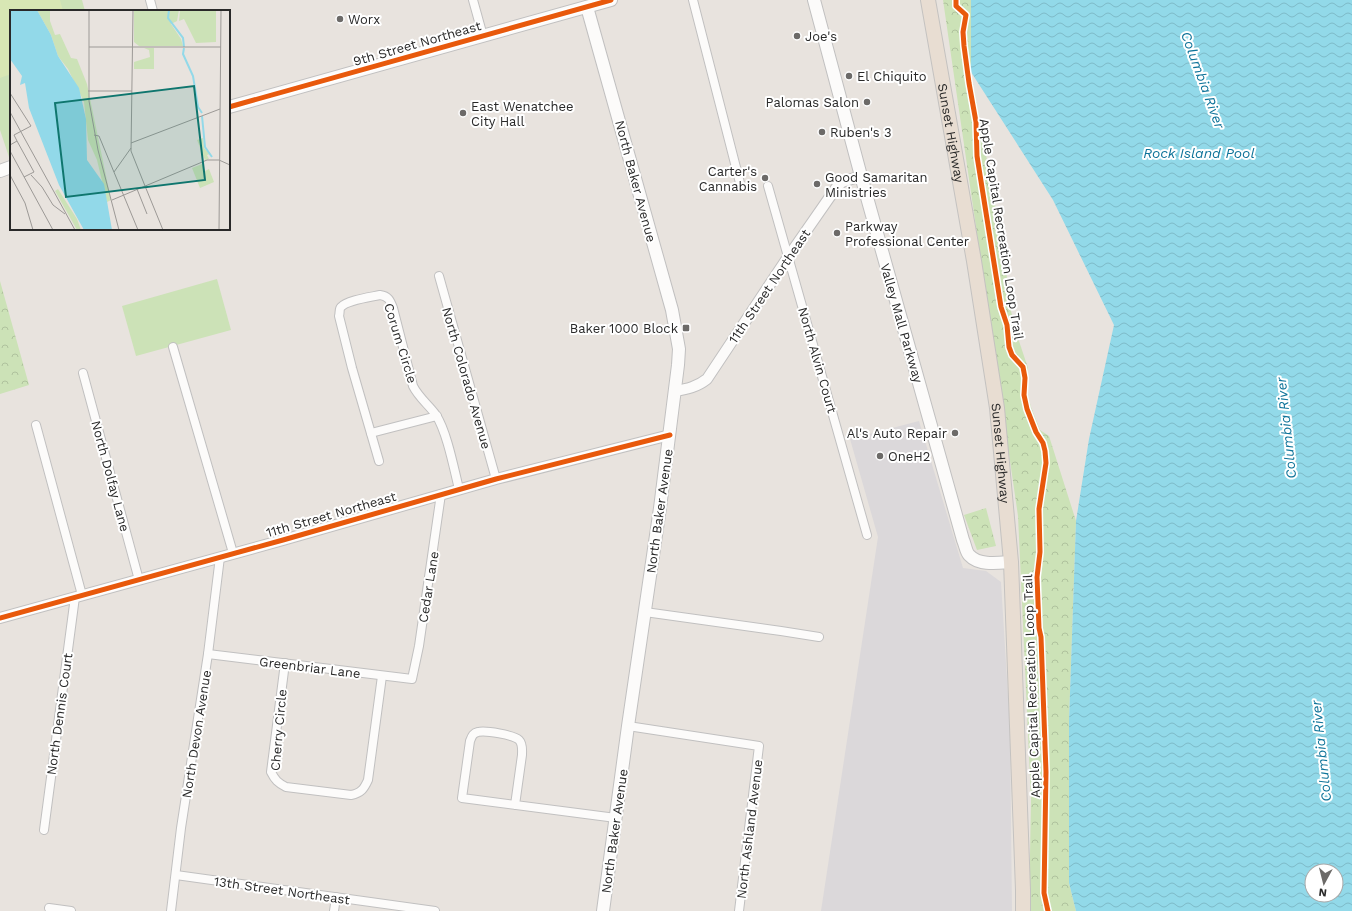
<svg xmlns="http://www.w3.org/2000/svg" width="1352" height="911" viewBox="0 0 1352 911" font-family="'Work Sans',sans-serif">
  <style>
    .industrial { fill: #dbd8da }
    .grass { fill: #cce2b7 }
    .park { fill: url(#park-crowns) }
    .pitch { fill: #d8e7b4 }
    .water { fill: url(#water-waves); fill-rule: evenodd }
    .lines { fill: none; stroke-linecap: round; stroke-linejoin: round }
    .minor-casing { stroke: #c1c0c0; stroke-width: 10 }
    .tertiary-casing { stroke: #c1c0c0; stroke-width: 12 }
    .secondary-casing { stroke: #c1c0c0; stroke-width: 14 }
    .trunk-casing { stroke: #c4c2c0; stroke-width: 16 }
    .minor { stroke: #fcfbfa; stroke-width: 8 }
    .tertiary { stroke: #fcfbfa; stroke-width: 10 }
    .secondary { stroke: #fcfbfa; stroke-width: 12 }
    .trunk { stroke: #e8ddd2; stroke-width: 14 }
    .cycleway-casing { stroke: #fff; stroke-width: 8 }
    .cycleway { stroke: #e8590c; stroke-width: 5 }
    .poi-dot { fill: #6c6a68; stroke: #fff; stroke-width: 1.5 }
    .labels { text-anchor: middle; stroke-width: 4; stroke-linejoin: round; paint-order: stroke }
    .poi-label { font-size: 13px; fill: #292929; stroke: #fff; text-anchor: start }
    .street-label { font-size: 13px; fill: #292929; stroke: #fff }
    .water-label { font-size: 14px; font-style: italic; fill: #0d7399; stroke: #fff }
    .inset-river { fill: none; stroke: #92d9e9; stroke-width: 2 }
    .inset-road { fill: none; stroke: #9c9996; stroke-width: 1 }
    .view { fill: #0f766e; fill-opacity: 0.15; stroke: #0f766e; stroke-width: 2 }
    .inset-edge { fill: none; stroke: #292929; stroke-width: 2 }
  </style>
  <defs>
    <pattern id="park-crowns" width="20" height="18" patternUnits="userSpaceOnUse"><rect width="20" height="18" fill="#cce2b7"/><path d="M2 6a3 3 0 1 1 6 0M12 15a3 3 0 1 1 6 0" fill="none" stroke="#afc29d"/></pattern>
    <pattern id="water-waves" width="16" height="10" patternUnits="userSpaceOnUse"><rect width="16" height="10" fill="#92d9e9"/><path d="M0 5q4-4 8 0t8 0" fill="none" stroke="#7ebac8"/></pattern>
  </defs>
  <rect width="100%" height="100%" fill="#e8e3de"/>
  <!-- industrial -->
  <polygon class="industrial" points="919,421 963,568 986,571 1001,582 1010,729 1012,911 821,911 878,537 850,439"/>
  <!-- grass -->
  <g class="grass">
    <polygon points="0,0 82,0 85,11 11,11 11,156 9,157 0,130"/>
    <polygon points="217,279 231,330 136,356 122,306"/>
  </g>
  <!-- park -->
  <g class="park">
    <polygon points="943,0 971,0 971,72 1004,254 1011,311 1016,332 1028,368 1028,396 1031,407 1040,430 1049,436 1076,521 1069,721 1069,883 1076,911 1029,911 1031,799 1018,516"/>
    <polygon points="0,281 29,385 0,394"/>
    <polygon points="986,508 996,546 977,550 964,515"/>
  </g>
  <!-- pitch -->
  <polygon class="pitch" points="0,0 60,0 63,11 11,11 11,74 0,78"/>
  <!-- water -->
  <path class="water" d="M971 0H1352V911H1076L1069 883V721L1076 521 1089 439 1114 325 1053 200 971 72ZM1312 871H1336V895H1312Z"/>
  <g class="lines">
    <defs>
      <g id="minor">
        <polyline points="150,0 153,11"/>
        <polyline points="473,0 483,36"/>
        <polyline points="693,0 740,183"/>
        <polyline points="768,186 867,535"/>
        <polyline points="439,276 496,479"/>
        <polyline points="173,347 233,553"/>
        <polyline points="83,373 139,580"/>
        <polyline points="36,425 82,595"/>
        <polyline points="371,433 437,416"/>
        <path d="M379 461 352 368 339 316C340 313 339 309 341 307 347 300 371 297 380 295 388 296 390 300 393 308L413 386C419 398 429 405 436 415 447 432 454 469 459 489"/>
        <polyline points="645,612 781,631 819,637"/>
        <polyline points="208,654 412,679 419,646 441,494"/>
        <path d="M285 663 271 772C275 780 278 783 286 787L351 795C361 793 364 789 368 780L382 676"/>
        <polyline points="628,726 759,746 739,911"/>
        <path d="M515 805 522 755C522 750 523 744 519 740 514 735 485 730 478 732 473 733 472 736 470 741L462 798 616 818"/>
        <polyline points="44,830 75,597"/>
        <polyline points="176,875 435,911"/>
        <polyline points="49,908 71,911"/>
        <polyline points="171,911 181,828 208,654 220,557"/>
        <polyline points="334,911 336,897"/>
      </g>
      <g id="tertiary">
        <path d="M675 391C687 389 697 387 707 379L788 257 836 188 842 182 861 176"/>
        <polyline points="0,618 283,540 496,479 670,435"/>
      </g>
      <g id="secondary">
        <path d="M814 0 861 176 963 540C965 544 966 552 969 555 979 566 998 563 1011 562"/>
        <polyline points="587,7 672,310 679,349 678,365 660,508 628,726 603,911"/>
        <polyline points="229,107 611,0"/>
        <polyline points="0,171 11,167"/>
      </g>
      <g id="trunk">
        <path id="s1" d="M928 0 974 261 997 408 1011 562 1023 890V911"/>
      </g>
    </defs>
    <!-- minor casing -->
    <use href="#minor" class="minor-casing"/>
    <!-- tertiary casing -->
    <use href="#tertiary" class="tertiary-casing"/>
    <!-- secondary casing -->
    <use href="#secondary" class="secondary-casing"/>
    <!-- trunk casing -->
    <use href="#trunk" class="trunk-casing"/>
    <!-- minor -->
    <use href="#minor" class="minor"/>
    <!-- tertiary -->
    <use href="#tertiary" class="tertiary"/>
    <!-- secondary -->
    <use href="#secondary" class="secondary"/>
    <!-- trunk -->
    <use href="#trunk" class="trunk"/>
    <defs>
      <g id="cycleway">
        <polyline points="956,0 956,6 966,15 963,32 964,46 969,83 976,122 977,156 1001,307 1007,325 1009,347 1012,355 1023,367 1025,378 1024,395 1027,409 1036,432 1043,443 1045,451 1046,463 1039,509 1040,552 1037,577 1039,628 1041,637 1046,772 1044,893 1048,911"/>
        <polyline points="229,107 611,0"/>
        <polyline points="0,618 283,540 496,479 670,435"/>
      </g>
    </defs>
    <!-- cycleway casing -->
    <use href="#cycleway" class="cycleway-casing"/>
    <!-- cycleway -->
    <use href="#cycleway" class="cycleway"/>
  </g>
  <!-- markers -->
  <g class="poi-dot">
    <circle cx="340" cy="19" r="4"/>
    <circle cx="797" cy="36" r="4"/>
    <circle cx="849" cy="76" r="4"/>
    <circle cx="867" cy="102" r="4"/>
    <circle cx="463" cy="113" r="4"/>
    <circle cx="822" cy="132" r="4"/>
    <circle cx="765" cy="178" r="4"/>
    <circle cx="817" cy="184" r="4"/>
    <circle cx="837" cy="233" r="4"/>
    <rect x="682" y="324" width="8" height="8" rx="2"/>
    <circle cx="955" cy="433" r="4"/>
    <circle cx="880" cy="456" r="4"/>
  </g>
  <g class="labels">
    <!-- poi labels -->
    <g class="poi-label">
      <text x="348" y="24">Worx</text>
      <text x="805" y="41">Joe's</text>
      <text x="857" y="81">El Chiquito</text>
      <text x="859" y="107" text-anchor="end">Palomas Salon</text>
      <text x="471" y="111">East Wenatchee<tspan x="471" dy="15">City Hall</tspan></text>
      <text x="830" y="137">Ruben's 3</text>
      <text x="757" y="176" text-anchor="end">Carter's<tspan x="757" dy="15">Cannabis</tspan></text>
      <text x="825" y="182">Good Samaritan<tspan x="825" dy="15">Ministries</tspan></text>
      <text x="845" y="231">Parkway<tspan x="845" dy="15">Professional Center</tspan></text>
      <text x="678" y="333" text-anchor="end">Baker 1000 Block</text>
      <text x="947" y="438" text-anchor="end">Al's Auto Repair</text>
      <text x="888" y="461">OneH2</text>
    </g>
    <!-- street labels -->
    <g class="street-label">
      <text transform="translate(417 43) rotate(-16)" y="5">9th Street Northeast</text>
      <text dy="5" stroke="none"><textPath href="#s1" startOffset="135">Sunset Highway</textPath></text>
      <text transform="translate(636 181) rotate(75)" y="5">North Baker Avenue</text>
      <text transform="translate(1002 229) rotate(81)" y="5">Apple Capital Recreation Loop Trail</text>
      <text transform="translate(769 286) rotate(-56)" y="5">11th Street Northeast</text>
      <text transform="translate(902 323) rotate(74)" y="5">Valley Mall Parkway</text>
      <text transform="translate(401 343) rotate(73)" y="5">Corum Circle</text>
      <text transform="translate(818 360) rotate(74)" y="5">North Alvin Court</text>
      <text transform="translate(467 378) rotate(74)" y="5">North Colorado Avenue</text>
      <text dy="5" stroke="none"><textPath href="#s1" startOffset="459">Sunset Highway</textPath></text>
      <text transform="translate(111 476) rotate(75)" y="5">North Dolfay Lane</text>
      <text transform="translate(659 511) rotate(-82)" y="5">North Baker Avenue</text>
      <text transform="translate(331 514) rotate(-16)" y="5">11th Street Northeast</text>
      <text transform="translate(428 587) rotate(-81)" y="5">Cedar Lane</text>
      <text transform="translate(310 667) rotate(7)" y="5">Greenbriar Lane</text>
      <text transform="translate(1031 686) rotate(-92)" y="5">Apple Capital Recreation Loop Trail</text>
      <text transform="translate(59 714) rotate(-82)" y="5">North Dennis Court</text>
      <text transform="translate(278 730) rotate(-85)" y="5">Cherry Circle</text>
      <text transform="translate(196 734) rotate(-81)" y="5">North Devon Avenue</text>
      <text transform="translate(749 829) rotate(-83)" y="5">North Ashland Avenue</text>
      <text transform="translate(614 831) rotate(-82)" y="5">North Baker Avenue</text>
      <text transform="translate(282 890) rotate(8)" y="5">13th Street Northeast</text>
    </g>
    <!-- water labels -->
    <g class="water-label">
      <text transform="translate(1203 80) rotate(70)" y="5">Columbia River</text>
      <text x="1199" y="158">Rock Island Pool</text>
      <text transform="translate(1286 428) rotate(-96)" y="5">Columbia River</text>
      <text transform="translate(1321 751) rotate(-96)" y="5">Columbia River</text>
    </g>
  </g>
  <!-- overview -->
  <g transform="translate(10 10)">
    <rect width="220" height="220" fill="#e8e3de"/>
    <path d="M124 0H169L167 11 161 14 171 29 173 36H129L124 32ZM170 0H206V32L186 33 174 9 169 11ZM134 38H144V59H124V52L140 47 139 40ZM192 154 195 161 199 159 204 172 190 178 182 158Z" fill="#cce2b7"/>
    <path d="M27 0H40V11L45 25 50 24 61 48 67 49 77 74 101 190 97 192 87 150 78 130 74 92 58 59 48 46 41 25ZM193 128 194 138 200 144 197 145 199 149 195 150 187 130ZM48 179 67 209 71 220H67L49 188 45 181Z" fill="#cce2b7"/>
    <path d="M0 0H27L41 25 48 46 69 78 76 109 77 150 94 174 102 220H74L49 175 19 98 15 73 10 75 12 66 0 49Z" fill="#92d9e9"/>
    <path class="inset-river" d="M159 0 158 8 173 28 174 37M174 38 173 44 183 66 188 97 192 103M192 106 195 137 202 147"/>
    <path class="inset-road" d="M79 0V91L88 140 109 220M123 0 121 141 135 176M79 37H211M78 81H122M0 83 21 116 4 125 7 131 0 135M0 102 65 220M84 125 89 126 128 220M7 131 24 162 14 167M121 133 210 99M0 141 43 220M209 150 220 155M104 162 121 138M0 165 15 193 23 220M21 165 32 177 43 195 55 204M135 176 153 220M127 179 137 204M102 190 197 150H209M209 220 211 0"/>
    <path class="view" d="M184 76 195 170 56 187 45 93Z"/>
    <rect width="220" height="220" class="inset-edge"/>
  </g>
  <!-- north arrow -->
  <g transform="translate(1324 883) rotate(187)"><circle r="19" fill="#ffffff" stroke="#a9a9a9"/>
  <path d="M0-3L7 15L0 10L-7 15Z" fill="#6c6a68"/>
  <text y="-6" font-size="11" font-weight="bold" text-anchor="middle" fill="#292929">N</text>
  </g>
</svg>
